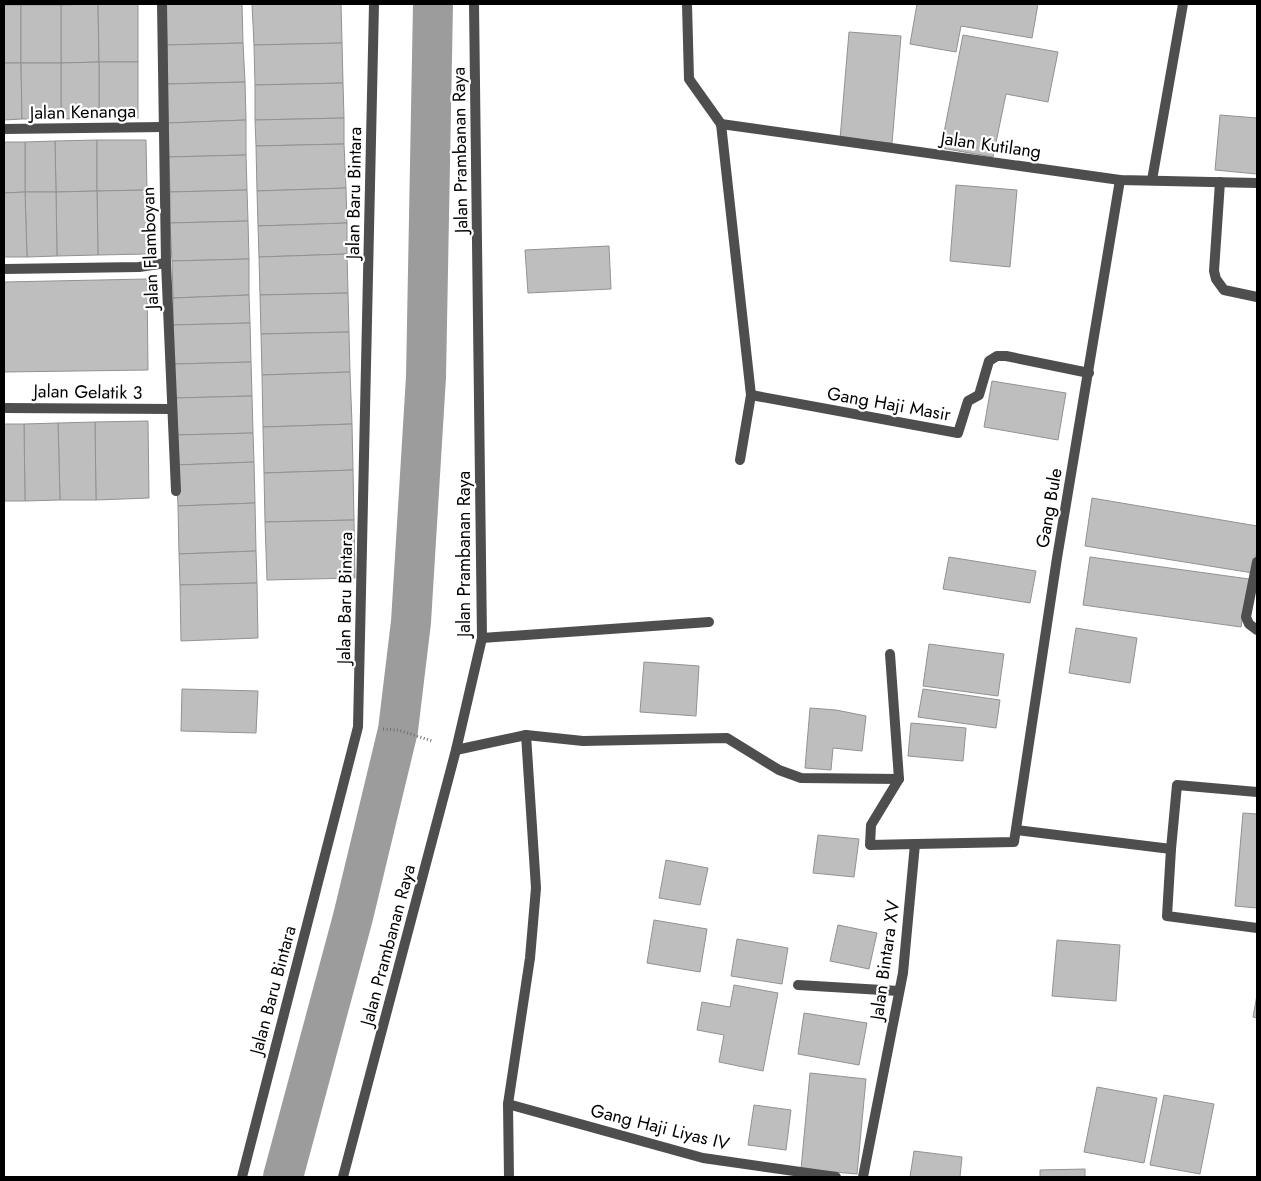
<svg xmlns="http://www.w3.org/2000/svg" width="1261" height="1181" viewBox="0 0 1261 1181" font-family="Jost,sans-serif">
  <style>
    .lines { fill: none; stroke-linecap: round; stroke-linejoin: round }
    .canal { stroke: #9c9c9c; stroke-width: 40 }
    .building { fill: #bebebe; stroke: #929292 }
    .path { stroke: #707070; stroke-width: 3; stroke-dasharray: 1 2.5; stroke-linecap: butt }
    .minor { stroke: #4e4e4e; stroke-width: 10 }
    .labels { text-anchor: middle; stroke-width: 4.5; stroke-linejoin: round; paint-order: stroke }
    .street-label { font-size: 18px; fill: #000; stroke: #fff }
  </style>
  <rect width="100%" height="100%" fill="#fff"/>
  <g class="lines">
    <!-- canal -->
    <polyline class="canal" points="283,1177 353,917 398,730 411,622 426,377 433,4"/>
  </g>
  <!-- building -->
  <g class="building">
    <polygon points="98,4 99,62 61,63 61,5"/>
    <polygon points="98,4 138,4 138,62 99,62"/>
    <polygon points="166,4 242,4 243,43 167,45"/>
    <polygon points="252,4 341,4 342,43 254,45"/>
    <polygon points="917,4 1038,4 1032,38 961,26 956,52 910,44"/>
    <rect x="4" y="5" width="17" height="58"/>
    <rect x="21" y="5" width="40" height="58"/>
    <polygon points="849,32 901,36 892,143 840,139"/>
    <polygon points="963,35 1058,52 1048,102 1006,94 993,157 941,148"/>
    <polygon points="243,43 245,82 167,84 167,45"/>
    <polygon points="342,43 343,83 255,85 254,45"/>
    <rect x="99" y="62" width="39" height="56"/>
    <polygon points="99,62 99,118 61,119 61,63"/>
    <polygon points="4,63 21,63 22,119 4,120"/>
    <polygon points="21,63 61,63 61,119 22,119"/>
    <polygon points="245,82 246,120 168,123 167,84"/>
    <polygon points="343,83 344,118 255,120 255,85"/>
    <polygon points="1220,115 1257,118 1257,174 1215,170"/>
    <polygon points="344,118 344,144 256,146 255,120"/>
    <polygon points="246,120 246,155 169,157 168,123"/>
    <polygon points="97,140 97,191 56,192 55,141"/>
    <polygon points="97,140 146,140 147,190 97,191"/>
    <polygon points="55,141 56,192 25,192 25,142"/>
    <polygon points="4,142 25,142 25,192 4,193"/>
    <polygon points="344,144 346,188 257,191 256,146"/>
    <polygon points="246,155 247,190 170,192 169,157"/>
    <polygon points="956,185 1017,190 1010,267 950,261"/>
    <polygon points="346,188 347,223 258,226 257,191"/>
    <polygon points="147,190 148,254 98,255 97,191"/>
    <polygon points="247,190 248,221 170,223 170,192"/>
    <polygon points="97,191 98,255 57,256 56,192"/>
    <polygon points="25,192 56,192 57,256 27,257"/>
    <polygon points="25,192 27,257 4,257 4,193"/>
    <polygon points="248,221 249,259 172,261 170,223"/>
    <polygon points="347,223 347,254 259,257 258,226"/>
    <polygon points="609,246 611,289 528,293 525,250"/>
    <polygon points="347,254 348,293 260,295 259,257"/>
    <polygon points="249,259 249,295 173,298 172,261"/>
    <polygon points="147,279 148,370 4,372 4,282"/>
    <polygon points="348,293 349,332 261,334 260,295"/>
    <polygon points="249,295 250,323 173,325 173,298"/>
    <polygon points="250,323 251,362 174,364 173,325"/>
    <polygon points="349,332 350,372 262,375 261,334"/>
    <polygon points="251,362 252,396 175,398 174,364"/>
    <polygon points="350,372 352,424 263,427 262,375"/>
    <polygon points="992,381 1066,393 1058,440 984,427"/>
    <polygon points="252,396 253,433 176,435 175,398"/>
    <polygon points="148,421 149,498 96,500 95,422"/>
    <polygon points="95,422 96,500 60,500 58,423"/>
    <polygon points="58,423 60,500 25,501 24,424"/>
    <polygon points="4,424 24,424 25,501 4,501"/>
    <polygon points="352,424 353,470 264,473 263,427"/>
    <polygon points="253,433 254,462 176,465 176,435"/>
    <polygon points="254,462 255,503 178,506 176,465"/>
    <polygon points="353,470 354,520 265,522 264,473"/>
    <polygon points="1092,498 1257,526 1257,550 1253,573 1085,546"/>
    <polygon points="255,503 256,551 179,554 178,506"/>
    <polygon points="354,520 355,578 267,580 265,522"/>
    <polygon points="256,551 257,583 180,585 179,554"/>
    <polygon points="949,557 1036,571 1030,603 943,589"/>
    <polygon points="1090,557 1249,579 1241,627 1083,605"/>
    <polygon points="257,583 258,638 181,641 180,585"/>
    <polygon points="1076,628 1137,638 1130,683 1069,673"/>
    <polygon points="929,644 1004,654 998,696 923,686"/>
    <polygon points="644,662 699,666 696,716 640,712"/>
    <polygon points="182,689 258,691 256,733 181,731"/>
    <polygon points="923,689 1000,700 996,728 918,717"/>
    <polygon points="810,708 836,710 866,716 862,751 833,748 831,770 805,768"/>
    <polygon points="911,723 966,728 963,761 908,756"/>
    <polygon points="1243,813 1257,814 1257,908 1235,906"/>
    <polygon points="818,835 859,839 854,877 813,873"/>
    <polygon points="666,860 708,868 700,905 659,898"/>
    <polygon points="654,920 707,929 700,972 647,963"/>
    <polygon points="838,925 877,933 869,969 830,961"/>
    <polygon points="737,939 788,948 782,984 731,976"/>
    <polygon points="1057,940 1120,945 1116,1001 1052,996"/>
    <polygon points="734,985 778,993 763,1071 719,1062 724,1035 697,1030 702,1002 730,1007"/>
    <polygon points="1257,995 1257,1018 1253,1017"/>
    <polygon points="804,1013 867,1023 859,1065 798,1054"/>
    <polygon points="810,1073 866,1079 857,1174 801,1169"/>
    <polygon points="1097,1087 1157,1098 1144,1163 1084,1152"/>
    <polygon points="1164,1095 1214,1104 1200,1174 1150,1165"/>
    <polygon points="754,1105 791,1110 786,1150 748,1145"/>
    <polygon points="914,1151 962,1157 960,1177 910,1177"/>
    <polygon points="1085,1169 1085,1177 1040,1177 1040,1170"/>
  </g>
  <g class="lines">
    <!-- path -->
    <polyline class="path" points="383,729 398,730 432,741"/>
    <!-- minor -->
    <g class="minor">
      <polyline points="162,4 166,263 176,491"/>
      <polyline points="687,4 689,79 721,124 751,395 740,460"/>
      <polyline points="721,124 1120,180 1257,183"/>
      <polyline points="4,129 163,127"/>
      <polyline points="1152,180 1183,4"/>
      <polyline points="1220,182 1214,271 1216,279 1224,290 1257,297"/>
      <polyline points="4,269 139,267 166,263"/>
      <polyline points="751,395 958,433 968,401 979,395 989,361 997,356 1006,356 1089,373"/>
      <polyline points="4,408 172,409"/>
      <polyline points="1257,562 1246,617 1249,624 1257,630"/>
      <polyline points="482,638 709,622"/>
      <polyline points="890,654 899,779 871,825 870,845 915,844"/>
      <polyline points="456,750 526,735 583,741 727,738 779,770 801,778 899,779"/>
      <polyline points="1016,830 1171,849 1167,916 1257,928"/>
      <polyline points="1171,849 1177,785 1257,792"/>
      <polyline points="798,985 899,991"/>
      <polyline points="508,1104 703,1158 836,1177"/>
      <polyline points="242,1177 358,727 374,4"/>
      <polyline points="343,1177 456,750 482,638 474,4"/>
      <polyline points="509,1177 508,1104 530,958 536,888 526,735"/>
      <polyline points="863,1177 903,973 915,844 1014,842 1057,558 1120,180"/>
    </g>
  </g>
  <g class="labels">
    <!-- street labels -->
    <g class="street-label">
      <text transform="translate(83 112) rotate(-1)" y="6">Jalan Kenanga</text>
      <text transform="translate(991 145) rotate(8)" y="6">Jalan Kutilang</text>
      <text transform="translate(460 150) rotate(-91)" y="6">Jalan Prambanan Raya</text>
      <text transform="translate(354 193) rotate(-89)" y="6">Jalan Baru Bintara</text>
      <text transform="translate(150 248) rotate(-92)" y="6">Jalan Flamboyan</text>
      <text transform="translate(88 392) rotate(1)" y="6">Jalan Gelatik 3</text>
      <text transform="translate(889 404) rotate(10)" y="6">Gang Haji Masir</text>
      <text transform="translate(1049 508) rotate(-80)" y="6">Gang Bule</text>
      <text transform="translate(464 554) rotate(-90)" y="6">Jalan Prambanan Raya</text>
      <text transform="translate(345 598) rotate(-89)" y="6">Jalan Baru Bintara</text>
      <text transform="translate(388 945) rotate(-75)" y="6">Jalan Prambanan Raya</text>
      <text transform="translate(885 960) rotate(-82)" y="6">Jalan Bintara XV</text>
      <text transform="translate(273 990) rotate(-75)" y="6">Jalan Baru Bintara</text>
      <text transform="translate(660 1127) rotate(14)" y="6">Gang Haji Liyas IV</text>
    </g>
  </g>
  <!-- border -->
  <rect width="1261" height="1181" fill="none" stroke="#000000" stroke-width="10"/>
</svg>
